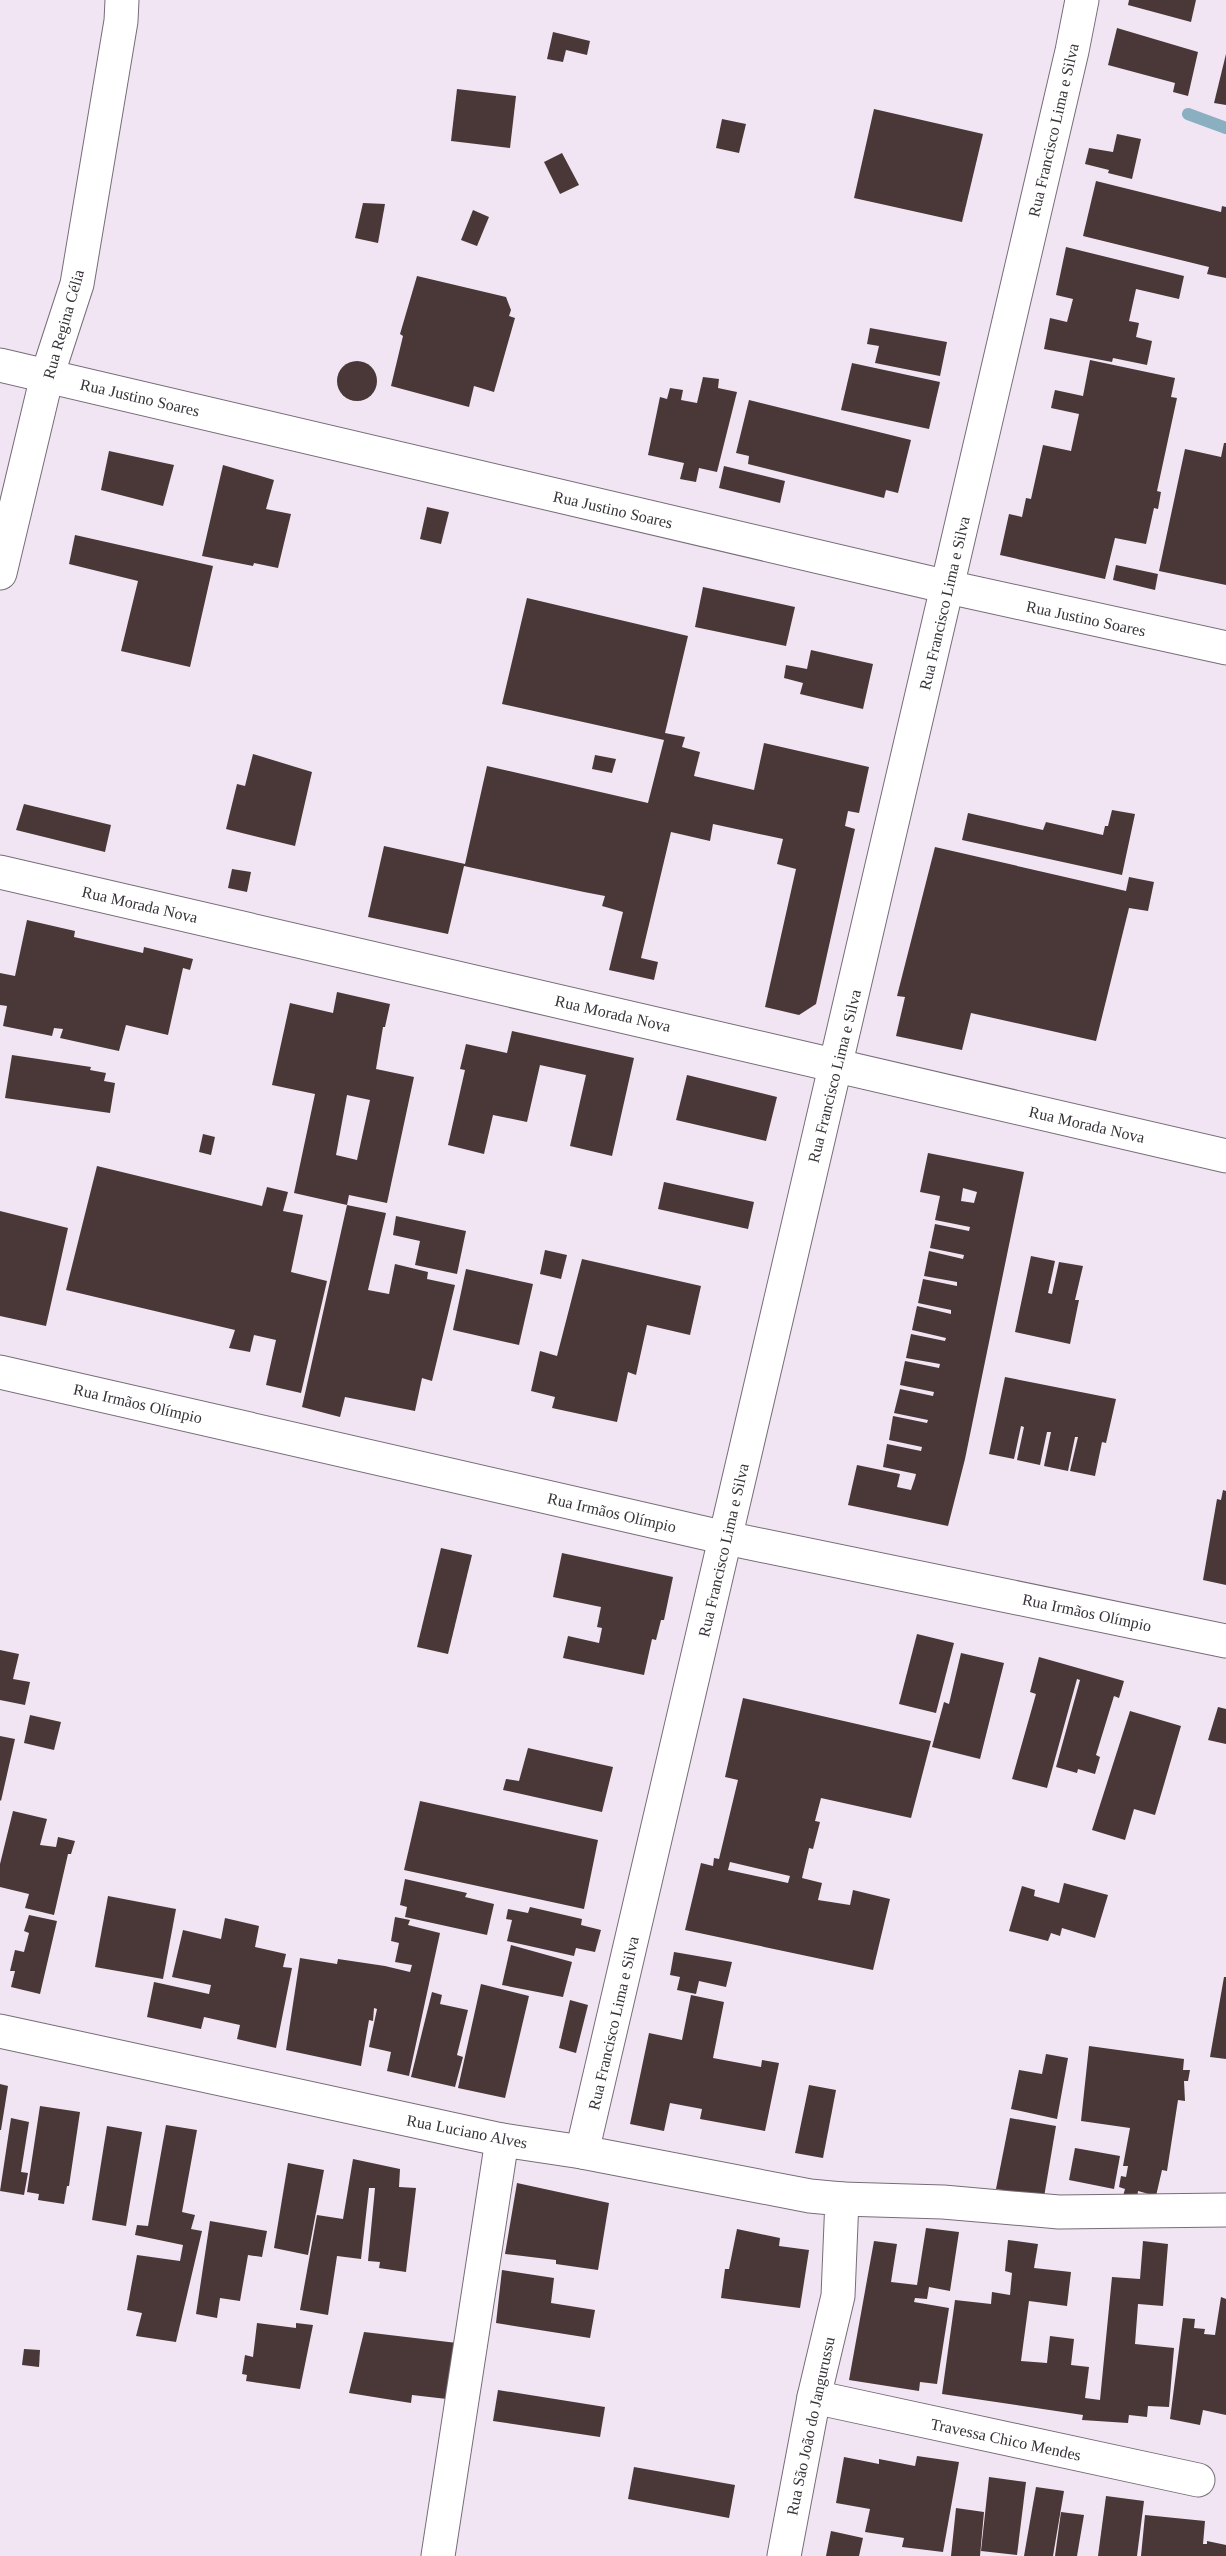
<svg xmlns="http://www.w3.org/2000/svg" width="1226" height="2556" viewBox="0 0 1226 2556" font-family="Georgia,serif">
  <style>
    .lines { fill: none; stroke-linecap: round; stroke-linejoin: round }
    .stream { stroke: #8aafc1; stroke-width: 12 }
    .building { fill: #493837; fill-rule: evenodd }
    .street-casing { stroke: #776c79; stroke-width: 35 }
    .street { stroke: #fff; stroke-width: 33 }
    .labels { text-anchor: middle; stroke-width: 6; stroke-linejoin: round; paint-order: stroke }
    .street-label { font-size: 16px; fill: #373338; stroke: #fff }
  </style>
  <rect width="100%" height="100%" fill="#f2e5f3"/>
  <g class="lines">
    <!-- stream -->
    <polyline class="stream" points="1188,114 1226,128"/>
  </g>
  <!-- building -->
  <g class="building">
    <polygon points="1129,0 1196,0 1191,22 1128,5"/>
    <polygon points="1117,28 1198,52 1188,96 1173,92 1175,83 1108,65"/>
    <polygon points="553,32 590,41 587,55 566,50 563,62 547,59"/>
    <polygon points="1226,54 1226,105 1214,103"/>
    <polygon points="457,89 516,96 510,148 451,141"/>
    <polygon points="874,109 983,134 962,222 854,198"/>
    <polygon points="722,119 746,124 739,153 716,148"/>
    <polygon points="1117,134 1141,139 1132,179 1108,173 1109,170 1085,164 1089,148 1113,152"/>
    <polygon points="562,153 579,185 560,194 544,162"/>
    <polygon points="1096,181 1221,212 1222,206 1226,207 1226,278 1207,274 1209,267 1083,236"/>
    <polygon points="363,203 385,204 378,243 355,238"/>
    <polygon points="473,210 489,217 477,246 461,240"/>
    <polygon points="1066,247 1184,276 1179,299 1136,289 1129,321 1139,323 1136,337 1152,341 1147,365 1113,358 1112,362 1044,349 1050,318 1067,322 1073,299 1056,295"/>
    <polygon points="417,276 506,297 511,310 509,316 515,318 494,392 474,386 469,407 391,386 403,336 400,334"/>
    <polygon points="870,328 947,342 940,376 875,363 879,346 867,344"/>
    <polygon points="1090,360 1175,378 1171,397 1177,398 1157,491 1161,492 1158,509 1154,508 1146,544 1115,538 1105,579 1000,555 1009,514 1022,517 1026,498 1031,499 1043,445 1071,451 1079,414 1051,408 1054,394 1055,390 1083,396"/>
    <circle cx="357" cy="381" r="20"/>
    <polygon points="852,363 940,382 929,429 841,410"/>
    <polygon points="703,377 719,379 718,388 737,392 717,472 699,468 696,482 680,479 684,463 648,455 660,397 667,399 670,388 683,390 681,400 697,403"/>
    <polygon points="749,400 911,440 898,493 886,490 884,498 748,464 749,456 736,453"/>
    <polygon points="1224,443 1226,443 1226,585 1159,571 1185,449 1221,457"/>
    <polygon points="109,451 174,465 163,506 101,490"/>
    <polygon points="223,465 274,480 266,509 291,514 278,568 254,563 253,566 202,556"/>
    <polygon points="724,466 785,481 780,503 719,488"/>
    <polygon points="427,507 449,512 441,544 420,539"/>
    <polygon points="75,535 213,566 190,667 121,651 138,581 69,564"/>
    <polygon points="1116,565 1158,574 1155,590 1113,580"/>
    <polygon points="703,587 795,607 786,646 695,627"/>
    <polygon points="527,598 688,636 665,733 685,737 682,747 700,752 694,776 754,790 764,743 869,767 859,813 848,811 845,826 855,829 816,1004 799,1015 765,1007 796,869 777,864 783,839 713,824 710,841 671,832 641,958 658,962 654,980 609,970 623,912 602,906 605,896 584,892 464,866 448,934 368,917 384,846 465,864 487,766 648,803 664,740 502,704"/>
    <polygon points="811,650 873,664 863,709 800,694 803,683 784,678 786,665 807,669"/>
    <polygon points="253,754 312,772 295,846 226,829 237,784 245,786"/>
    <polygon points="595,755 616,759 612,773 592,769"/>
    <polygon points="24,804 111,825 105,852 16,830"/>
    <polygon points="1112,810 1135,814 1122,875 962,840 968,813 1043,830 1046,822 1103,835 1105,826 1108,826"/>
    <polygon points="935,847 1126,891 1129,877 1154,882 1148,911 1129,908 1096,1041 971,1013 962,1050 896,1036 905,997 897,996"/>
    <polygon points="232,869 251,872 247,892 228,888"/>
    <polygon points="27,920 75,931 74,937 143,953 144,947 193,959 190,970 183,968 168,1035 126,1025 119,1051 60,1038 63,1029 54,1028 52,1036 3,1026 7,1006 0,1005 0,973 15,976"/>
    <path d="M337 992 390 1004 385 1027H383L376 1069 414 1077 387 1203 349 1195 347 1205 294 1193 315 1094 272 1085 290 1003 333 1013ZM347 1095 370 1100 357 1160 336 1155Z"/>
    <polygon points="512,1031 634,1058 612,1156 570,1146 586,1075 540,1065 527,1122 493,1115 484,1154 448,1145 465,1070 460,1069 466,1044 507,1053"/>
    <polygon points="12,1055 91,1067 90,1070 106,1073 104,1081 115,1083 110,1113 5,1098"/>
    <polygon points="687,1075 777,1097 766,1141 676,1120"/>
    <polygon points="203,1134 215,1137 211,1155 199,1152"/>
    <path d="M928 1153 1024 1172 965 1459 948 1526 848 1505 857 1465 900 1474 897 1487 911 1490 915 1478 916 1474 883 1467 887 1444 921 1451 922 1447 889 1440 893 1416 927 1423 928 1420 894 1413 900 1389 933 1396 934 1392 900 1385 905 1361 939 1368 940 1364 906 1358 911 1334 945 1341 946 1338 912 1330 917 1306 951 1314V1310L918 1303 923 1279 957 1286V1282L924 1276 929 1251 963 1259 964 1255 930 1248 935 1224 969 1231 970 1227 935 1220 940 1196 920 1192ZM963 1188 977 1192 974 1203 961 1201Z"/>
    <polygon points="97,1166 262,1206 267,1187 288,1192 283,1211 303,1215 291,1272 327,1281 301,1393 266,1385 276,1340 254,1335 250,1352 229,1348 235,1330 66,1290"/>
    <polygon points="664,1182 754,1202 748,1229 658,1209"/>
    <polygon points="347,1205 386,1213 368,1290 389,1294 395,1264 428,1272 427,1279 455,1285 432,1381 422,1378 415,1411 345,1397 340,1417 302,1407"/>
    <polygon points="0,1211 68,1228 46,1326 0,1316"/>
    <polygon points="396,1216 466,1231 457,1274 415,1265 420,1241 393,1235"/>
    <polygon points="545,1250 567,1255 561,1279 540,1274"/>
    <polygon points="1031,1256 1055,1261 1048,1293 1052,1294 1059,1262 1083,1266 1075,1300 1079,1300 1070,1344 1015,1332"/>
    <polygon points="582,1259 701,1286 690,1335 647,1325 636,1375 628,1372 617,1422 552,1408 555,1397 531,1391 540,1351 557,1356"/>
    <polygon points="466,1269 533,1284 519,1345 453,1330"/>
    <polygon points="1005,1377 1116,1399 1106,1443 1102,1442 1095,1476 1070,1471 1078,1437 1075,1437 1068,1471 1044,1466 1051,1432 1047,1432 1040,1465 1017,1460 1024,1427 1021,1426 1014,1459 989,1454"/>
    <polygon points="1223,1490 1226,1491 1226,1585 1203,1580 1217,1499 1221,1500"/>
    <polygon points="441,1548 472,1555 448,1654 417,1647"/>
    <polygon points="562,1553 673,1577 664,1620 661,1620 656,1640 652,1639 644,1675 563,1658 568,1636 599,1643 602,1628 597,1627 601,1607 553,1597"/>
    <polygon points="917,1634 954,1643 936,1713 899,1704"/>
    <polygon points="0,1650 19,1654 13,1679 30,1682 25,1705 0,1700"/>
    <polygon points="961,1653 1004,1663 980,1759 932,1747 944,1702 949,1704"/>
    <polygon points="1039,1657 1124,1681 1119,1698 1114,1696 1096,1755 1100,1757 1095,1774 1078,1769 1077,1773 1056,1767 1080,1680 1077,1679 1047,1788 1012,1779 1036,1694 1030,1692"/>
    <path d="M743 1698 931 1741 911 1818 821 1798 815 1821 820 1822 813 1849 809 1848 802 1878 822 1883 818 1900 850 1905 853 1890 890 1899 873 1970 685 1930 701 1863 713 1866 714 1858 719 1859 738 1780 725 1777ZM730 1862 790 1876 788 1883 728 1870Z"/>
    <polygon points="1218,1707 1226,1709 1226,1744 1208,1740"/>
    <polygon points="1130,1711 1181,1726 1155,1815 1134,1809 1125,1840 1092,1830"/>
    <polygon points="30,1715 61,1722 54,1750 24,1743"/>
    <polygon points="0,1736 15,1739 1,1801 0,1800"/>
    <polygon points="528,1748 613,1767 602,1812 503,1790 506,1779 519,1781"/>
    <polygon points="420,1801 598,1840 584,1909 404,1870"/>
    <polygon points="13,1811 47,1819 40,1845 56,1847 58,1837 75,1841 71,1854 68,1854 54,1915 25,1908 29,1894 0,1887 0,1864"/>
    <polygon points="405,1879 467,1893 465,1897 494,1904 487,1935 405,1917 407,1907 400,1905"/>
    <polygon points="1064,1883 1108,1895 1095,1938 1062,1928 1060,1936 1051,1933 1048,1941 1009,1931 1022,1886 1035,1890 1034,1896 1059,1903"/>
    <polygon points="108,1896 176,1909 163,1979 95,1967"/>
    <polygon points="530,1907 582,1919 581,1925 601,1930 595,1952 576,1948 574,1956 507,1941 512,1920 506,1919 508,1909 528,1913"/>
    <polygon points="29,1915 57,1921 40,1994 11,1987 15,1971 10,1971 15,1950 24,1952 29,1933 24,1931"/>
    <polygon points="395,1917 410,1920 408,1925 440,1933 409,2076 387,2071 391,2052 369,2047 377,2009 374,2008 373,2021 369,2020 361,2066 286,2050 300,1958 337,1964 338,1959 385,1966 410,1972 412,1965 395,1962 399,1943 391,1941"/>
    <polygon points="225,1918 259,1926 255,1947 286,1954 283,1967 292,1968 276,2048 237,2039 240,2025 204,2017 201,2029 147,2017 154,1982 209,1994 211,1985 172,1977 183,1930 221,1939"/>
    <polygon points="511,1945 572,1962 563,1997 502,1985"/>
    <polygon points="674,1952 732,1962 726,1987 699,1981 696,1994 677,1990 680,1977 670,1975"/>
    <polygon points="1224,1977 1226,1977 1226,2059 1210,2057"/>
    <polygon points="481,1984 529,1996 505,2098 458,2088"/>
    <polygon points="432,1992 442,1995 440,2004 468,2010 457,2055 463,2057 455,2087 411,2077"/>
    <polygon points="691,1995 724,2002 713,2058 761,2067 762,2060 779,2063 765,2131 700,2119 702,2109 670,2103 664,2131 630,2124 649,2033 682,2040"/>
    <polygon points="570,2000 588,2005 576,2053 559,2048"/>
    <polygon points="1089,2046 1184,2059 1183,2070 1190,2070 1188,2081 1184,2081 1185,2101 1178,2100 1167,2171 1162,2170 1156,2196 1138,2191 1137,2199 1123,2196 1125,2189 1119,2187 1121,2176 1126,2177 1128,2166 1123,2166 1130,2128 1081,2121"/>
    <polygon points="1046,2054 1068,2058 1057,2119 1011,2109 1019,2070 1042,2074"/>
    <polygon points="0,2084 8,2086 1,2130 0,2130"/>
    <polygon points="809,2085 836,2090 823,2158 795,2153"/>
    <polygon points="40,2106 80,2112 69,2186 67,2186 64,2204 38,2200 39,2194 27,2192"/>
    <polygon points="11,2118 29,2122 21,2172 28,2173 24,2195 0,2191"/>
    <polygon points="1010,2118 1056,2126 1044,2197 996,2189"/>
    <polygon points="166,2125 197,2130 182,2212 195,2215 191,2229 202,2231 176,2342 136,2336 142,2313 127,2310 137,2255 180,2261 183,2245 135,2235 137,2225 148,2226"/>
    <polygon points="107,2126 142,2132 126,2226 92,2220"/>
    <polygon points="1075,2148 1120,2156 1114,2189 1069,2180"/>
    <polygon points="353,2159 400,2169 399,2187 416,2188 406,2272 379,2268 380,2262 368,2261 375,2188 369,2188 361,2259 337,2256 328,2315 300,2310 317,2215 343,2219"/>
    <polygon points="288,2163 324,2170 308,2255 274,2248"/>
    <polygon points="517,2183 609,2203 598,2270 556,2264 556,2260 505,2254"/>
    <polygon points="210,2221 267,2231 262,2257 248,2255 240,2301 220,2298 217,2318 196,2314"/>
    <polygon points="926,2228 959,2232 950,2291 929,2287 927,2299 915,2298 914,2302 949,2308 937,2384 920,2382 919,2391 849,2380 874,2241 897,2244 891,2282 917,2285"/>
    <polygon points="737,2229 780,2238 779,2246 809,2250 800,2308 721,2298 725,2269 729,2269"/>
    <polygon points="1008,2240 1038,2244 1034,2268 1071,2272 1067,2306 1029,2301 1021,2361 1047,2363 1050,2336 1074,2339 1071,2365 1089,2367 1085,2398 1100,2400 1112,2277 1140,2279 1143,2241 1168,2244 1163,2306 1138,2304 1135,2344 1174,2348 1169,2407 1148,2406 1147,2417 1129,2415 1128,2423 1082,2420 1083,2415 942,2394 955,2300 991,2304 992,2292 1010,2295 1012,2273 1005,2271"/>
    <polygon points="502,2270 554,2278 551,2303 595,2310 590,2338 496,2323"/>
    <polygon points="1221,2297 1226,2299 1226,2415 1203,2410 1200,2425 1170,2419 1183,2318 1195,2319 1194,2328 1205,2329 1204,2334 1215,2335"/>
    <polygon points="257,2323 296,2328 296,2323 313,2325 300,2389 246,2381 247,2375 242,2374 245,2355 253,2357"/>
    <polygon points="364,2332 457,2343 447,2399 412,2395 411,2403 349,2393"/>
    <polygon points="24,2349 40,2350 39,2367 22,2365"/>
    <polygon points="498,2390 605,2407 600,2437 493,2421"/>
    <polygon points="917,2456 959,2462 943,2552 902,2547 904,2538 865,2532 870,2509 836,2503 844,2457 879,2464 879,2459 915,2466"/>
    <polygon points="634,2467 735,2485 729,2518 628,2499"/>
    <polygon points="989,2477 1026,2482 1017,2555 981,2551"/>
    <polygon points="1036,2487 1064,2491 1053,2556 1024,2556"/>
    <polygon points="1106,2496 1144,2501 1137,2556 1098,2556"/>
    <polygon points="956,2508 984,2512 980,2556 951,2556"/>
    <polygon points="1061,2512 1084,2515 1077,2556 1055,2556"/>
    <polygon points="1145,2515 1205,2521 1203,2544 1207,2544 1207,2541 1226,2545 1226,2556 1141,2556"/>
    <polygon points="831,2531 863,2538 859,2556 826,2556"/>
  </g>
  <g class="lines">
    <defs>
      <g id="street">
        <polyline points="0,365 948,587 1226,648"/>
        <polyline points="0,573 47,376 77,284 121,21 122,0"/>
        <polyline points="0,872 1226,1156"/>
        <polyline points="0,1372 726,1538 1226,1641"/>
        <polyline points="0,2031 502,2140 582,2152 810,2196 842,2199 838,2296 814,2397 784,2556"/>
        <polyline points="582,2152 1072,51 1082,0"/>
        <polyline points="842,2199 943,2202 1059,2212 1226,2210"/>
        <polyline points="814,2397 1198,2480"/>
        <polyline points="438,2556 502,2140"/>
      </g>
    </defs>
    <!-- street casing -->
    <use href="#street" class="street-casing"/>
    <!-- street -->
    <use href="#street" class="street"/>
  </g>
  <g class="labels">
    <!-- street labels -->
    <g class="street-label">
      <text transform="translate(1053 130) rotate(-77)" y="6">Rua Francisco Lima e Silva</text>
      <text transform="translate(63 324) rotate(-74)" y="6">Rua Regina Célia</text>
      <text transform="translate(140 397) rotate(13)" y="6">Rua Justino Soares</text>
      <text transform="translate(613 509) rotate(13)" y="6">Rua Justino Soares</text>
      <text transform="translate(944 603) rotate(-77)" y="6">Rua Francisco Lima e Silva</text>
      <text transform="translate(1086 618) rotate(12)" y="6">Rua Justino Soares</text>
      <text transform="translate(140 904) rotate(13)" y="6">Rua Morada Nova</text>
      <text transform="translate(613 1013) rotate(13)" y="6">Rua Morada Nova</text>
      <text transform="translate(834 1076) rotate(-76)" y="6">Rua Francisco Lima e Silva</text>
      <text transform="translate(1087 1124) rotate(13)" y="6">Rua Morada Nova</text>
      <text transform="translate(138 1403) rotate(13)" y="6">Rua Irmãos Olímpio</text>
      <text transform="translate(612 1512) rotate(13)" y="6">Rua Irmãos Olímpio</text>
      <text transform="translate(723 1550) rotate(-77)" y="6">Rua Francisco Lima e Silva</text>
      <text transform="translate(1087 1612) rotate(12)" y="6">Rua Irmãos Olímpio</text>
      <text transform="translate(613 2023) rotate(-77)" y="6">Rua Francisco Lima e Silva</text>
      <text transform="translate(467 2131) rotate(11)" y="6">Rua Luciano Alves</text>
      <text transform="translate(810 2426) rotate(-78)" y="6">Rua São João do Jangurussu</text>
      <text transform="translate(1006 2439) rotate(12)" y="6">Travessa Chico Mendes</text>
    </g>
  </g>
</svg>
